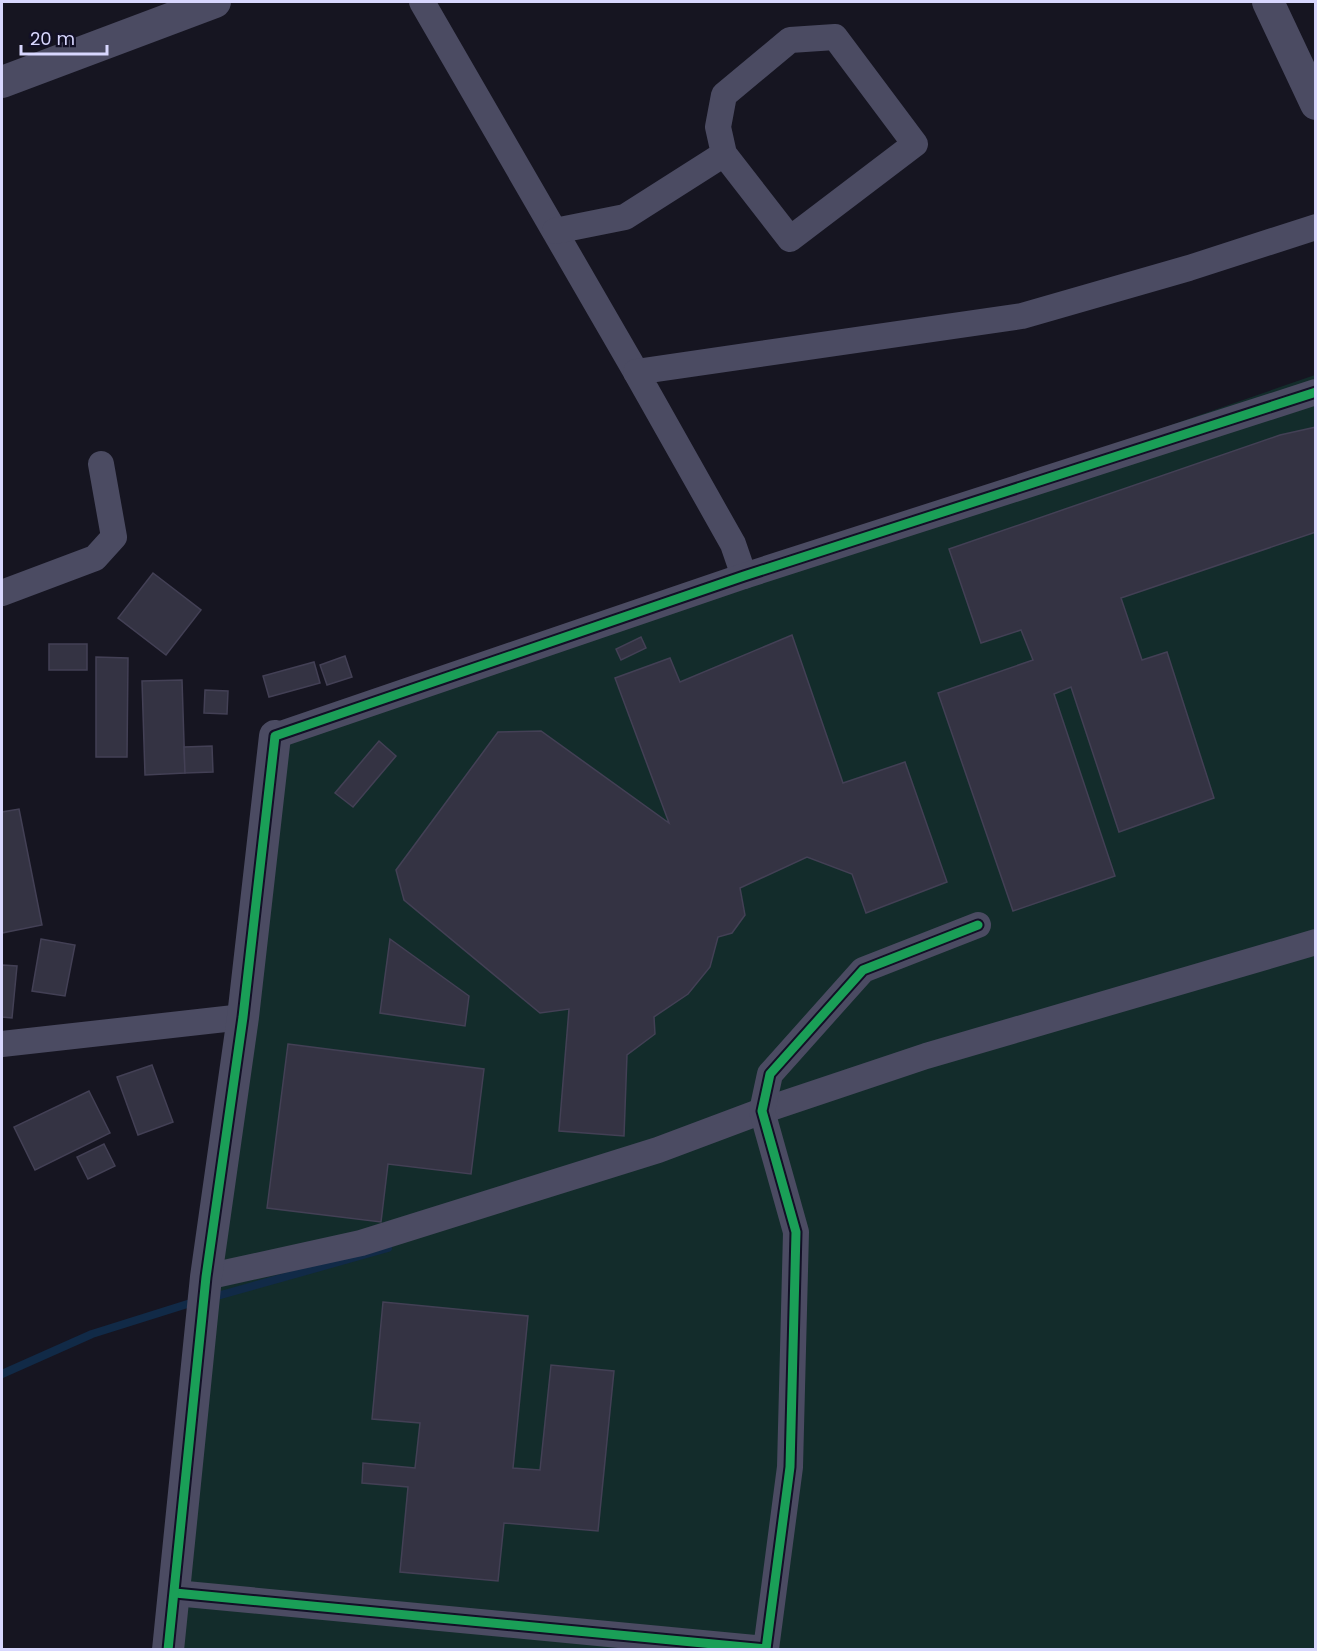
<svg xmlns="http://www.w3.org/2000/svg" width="1317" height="1651" viewBox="0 0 1317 1651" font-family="Poppins,sans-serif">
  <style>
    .green { fill: #132c2b }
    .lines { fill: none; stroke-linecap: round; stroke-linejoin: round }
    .stream { stroke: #112a47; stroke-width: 8 }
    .building { fill: #343343; stroke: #434055; stroke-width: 1.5 }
    .minor { stroke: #4b4b62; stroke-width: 26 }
    .tertiary { stroke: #4b4b62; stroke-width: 32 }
    .cycleway-casing { stroke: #121026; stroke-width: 13 }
    .cycleway { stroke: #1a9f57; stroke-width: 9 }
  </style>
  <rect width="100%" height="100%" fill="#161521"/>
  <!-- green -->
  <polygon class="green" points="1315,375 1315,1649 178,1650 275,736"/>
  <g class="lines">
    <!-- stream -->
    <g class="stream">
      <polyline points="210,1298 388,1248"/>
      <polyline points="2,1374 92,1334 197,1301"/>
    </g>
  </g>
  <!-- building -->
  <g class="building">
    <polygon points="1316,427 1316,532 1121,598 1142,660 1167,652 1214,798 1119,832 1071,687 1054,694 1115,876 1013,911 938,693 1033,660 1021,630 981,643 949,549 1280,435"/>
    <polygon points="153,573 201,610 166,655 118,618"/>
    <polygon points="792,635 843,783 905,762 947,882 866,913 852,874 807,857 740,888 745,915 732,933 718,937 710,967 688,994 654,1017 655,1034 627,1055 624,1136 559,1131 569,1009 540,1013 404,900 396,870 498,732 541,731 669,823 615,678 670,658 680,682"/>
    <polygon points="641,637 646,648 621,660 616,649"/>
    <rect x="49" y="644" width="38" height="26"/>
    <polygon points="345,656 352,677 327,685 320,665"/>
    <polygon points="96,657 128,658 127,757 96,757"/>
    <polygon points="314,662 320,683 269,697 263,676"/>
    <polygon points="182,680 185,773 145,775 142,681"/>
    <polygon points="205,690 228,691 227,714 204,713"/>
    <polygon points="379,741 396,756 353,807 335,793"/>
    <polygon points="212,746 213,772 185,773 184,747"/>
    <polygon points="19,809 42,925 2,933 2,812"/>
    <polygon points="41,939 75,945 65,996 32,991"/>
    <polygon points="390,939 469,996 465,1026 380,1013"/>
    <polygon points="2,965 17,966 12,1018 2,1017"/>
    <polygon points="288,1044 484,1069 471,1174 388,1164 381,1222 267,1208"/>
    <polygon points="152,1065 173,1122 138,1135 117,1077"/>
    <polygon points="89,1091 110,1133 35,1170 14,1127"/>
    <polygon points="104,1144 115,1166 88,1179 77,1157"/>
    <polygon points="383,1302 528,1316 513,1468 540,1470 551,1365 614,1371 598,1531 504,1523 498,1581 400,1572 408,1487 362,1483 363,1463 415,1468 420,1423 372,1419"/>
  </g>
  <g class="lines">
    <!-- minor -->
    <g class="minor">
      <polyline points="422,2 636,372"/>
      <polyline points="555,231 625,217 724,154 790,239 915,144 835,37 790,40 724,95 718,127 724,154"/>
      <polyline points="744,576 733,544 636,372 1022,316 1189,268 1316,227"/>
      <polyline points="2,593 95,558 114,537 101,464"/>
      <polyline points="275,736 744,576 1316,392"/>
      <polyline points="2,1044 243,1017"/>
      <polyline points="206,1277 361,1243 658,1150 762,1111 926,1056 1316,942"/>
      <polyline points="175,1593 766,1649 790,1467 796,1232 762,1111 770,1074 863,970 978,925"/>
    </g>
    <!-- tertiary -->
    <g class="tertiary">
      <polyline points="1268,2 1316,104"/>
      <polyline points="2,82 215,2"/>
      <polyline points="168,1650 206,1277 243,1017 275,736"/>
    </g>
    <defs>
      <g id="cycleway">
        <polyline points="175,1593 766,1649 790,1467 796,1232 762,1111 770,1074 863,970 978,925"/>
        <polyline points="168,1650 206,1277 243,1017 275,736 744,576 1316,392"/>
      </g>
    </defs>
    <!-- cycleway casing -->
    <use href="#cycleway" class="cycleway-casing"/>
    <!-- cycleway -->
    <use href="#cycleway" class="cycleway"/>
  </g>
  <!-- border -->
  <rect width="1317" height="1651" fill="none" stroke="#d8d7fe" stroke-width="6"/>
  <!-- scale -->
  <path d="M21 45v9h86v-9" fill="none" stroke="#d8d7fe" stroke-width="3"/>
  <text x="30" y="45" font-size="18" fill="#d8d7fe" stroke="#121026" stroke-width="4.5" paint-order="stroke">20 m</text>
</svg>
